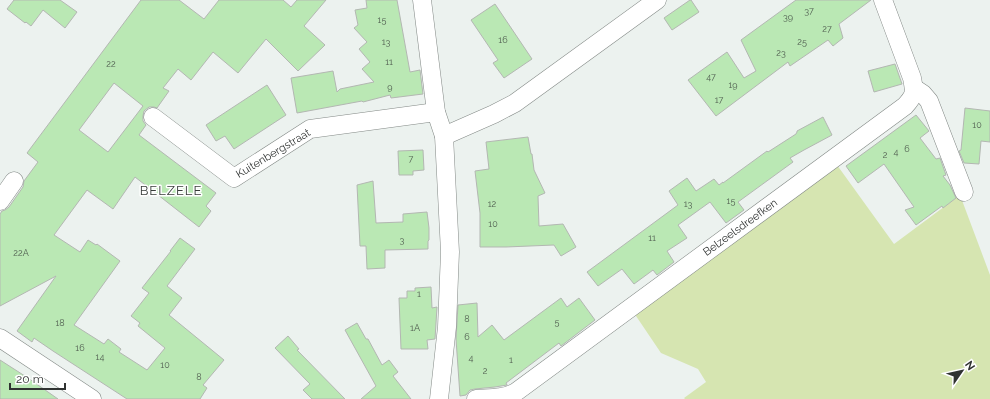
<svg xmlns="http://www.w3.org/2000/svg" width="990" height="399" viewBox="0 0 990 399" font-family="Raleway,sans-serif">
  <style>
    .green { fill: #d6e5b1 }
    .building { fill: #bae8b4; stroke: #b3b7b2; fill-rule: evenodd }
    .lines { fill: none; stroke-linecap: round; stroke-linejoin: round }
    .minor-casing { stroke: #838986; stroke-width: 19 }
    .minor { stroke: #fff; stroke-width: 18 }
    .labels { text-anchor: middle; stroke-width: 3; stroke-linejoin: round; paint-order: stroke }
    .number-label { font-size: 9px; fill: #526052 }
    .street-label { font-size: 11px; fill: #303332; stroke: #fff }
    .quarter-label { font-size: 13px; letter-spacing: 1px; fill: #373c39; stroke: #fff }
  </style>
  <rect width="100%" height="100%" fill="#ecf2ef"/>
  <!-- green -->
  <polygon class="green" points="837,165 894,244 960,195 990,275 990,399 685,399 684,398 706,382 698,369 661,353 634,313"/>
  <!-- building -->
  <g class="building">
    <polygon points="14,0 60,0 77,12 65,28 43,10 31,26 26,22 25,23 7,9"/>
    <path d="M141 0H179L204 19 219 0H283L291 7 297 0H326L304 26 325 45 298 71 266 39 238 73 213 52 191 80 178 69 163 88 169 91 157 108 154 107H149L144 111 143 116V121L146 125 139 135 216 193 206 206 211 211 199 227 135 177 113 209 87 190 54 235 80 252 88 240 96 245 97 244 120 261 74 325 104 344 108 339 121 349 119 352 147 370 165 348 138 326 140 323 131 316 149 293 142 288 171 251H170L180 238 195 249 167 286 182 298 169 315 224 360 203 385 207 388 200 399H127L53 351 34 338 32 342 17 331 56 276 0 306V214L2 211 5 210 9 207 23 187 24 181 38 162 27 153ZM114 83 143 106 108 152 79 130Z"/>
    <polygon points="366,0 397,0 410,72 420,70 423,94 391,98 390,95 363,102 362,101 297,113 291,78 333,71 337,92 340,89 374,82 362,69 370,62 359,49 367,42 354,28 358,25 355,10 367,8"/>
    <polygon points="690,0 691,0 699,12 672,30 664,18"/>
    <polygon points="796,0 871,0 839,24 843,38 833,46 828,40 790,66 788,62 716,116 688,80 727,52 744,78 756,71 741,40"/>
    <polygon points="495,4 532,59 504,78 493,63 498,60 471,20"/>
    <polygon points="895,64 902,84 874,92 868,71"/>
    <polygon points="267,85 286,115 234,149 225,136 216,141 206,125"/>
    <polygon points="965,108 990,111 990,142 981,141 979,164 964,163 959,151 961,150"/>
    <polygon points="916,115 929,131 920,138 936,159 940,158 946,175 943,176 950,185 956,198 943,208 942,206 916,225 905,210 914,207 884,164 858,183 846,166"/>
    <polygon points="823,117 832,135 804,150 790,158 793,162 738,202 744,210 726,223 710,202 678,225 687,238 667,251 674,262 657,275 653,270 634,284 622,269 598,286 587,272 678,205 669,191 687,178 696,191 714,179 719,185 723,182 723,183 767,151 768,152 796,134 797,132 797,131"/>
    <polygon points="528,137 531,154 532,154 534,170 545,193 538,196 539,226 563,224 576,247 561,256 554,245 506,247 480,247 480,213 475,171 489,169 486,142"/>
    <polygon points="423,150 424,170 413,171 413,175 399,175 398,151"/>
    <polygon points="373,181 376,223 403,222 403,214 427,212 429,228 429,240 428,241 428,249 385,250 385,268 367,269 366,246 360,246 357,185"/>
    <polygon points="431,287 432,308 437,307 435,339 427,340 428,349 401,349 399,298 407,298 407,291 415,291 415,288"/>
    <polygon points="561,298 567,307 579,298 595,320 561,346 559,343 506,383 507,385 495,387 475,389 470,390 466,395 460,396 456,339 458,305 477,303 478,337 492,325 504,340"/>
    <polygon points="357,323 366,339 368,339 382,365 389,360 398,372 393,376 411,399 361,399 376,386 345,330"/>
    <polygon points="288,336 299,349 297,350 345,399 312,399 303,390 310,384 275,348"/>
    <polygon points="0,360 28,378 58,399 0,399"/>
  </g>
  <g class="lines">
    <defs>
      <g id="minor">
        <polyline points="422,0 436,112 444,136 450,252 447,327 439,399"/>
        <polyline points="914,88 923,94 929,101 964,192"/>
        <polyline points="153,117 234,178 310,129 436,112"/>
        <polyline points="444,136 494,114 515,103 657,0"/>
        <polyline points="0,201 14,181"/>
        <polyline points="0,338 92,399"/>
        <path d="M476 399C490 398 503 399 516 392L905 106C915 95 915 93 912 78L883 0"/>
      </g>
    </defs>
    <!-- minor casing -->
    <use href="#minor" class="minor-casing"/>
    <!-- minor -->
    <use href="#minor" class="minor"/>
  </g>
  <g class="labels">
    <!-- number labels -->
    <g class="number-label">
      <text x="809" y="14">37</text>
      <text x="788" y="20">39</text>
      <text x="382" y="23">15</text>
      <text x="827" y="32">27</text>
      <text x="503" y="43">16</text>
      <text x="386" y="45">13</text>
      <text x="802" y="45">25</text>
      <text x="781" y="56">23</text>
      <text x="389" y="65">11</text>
      <text x="111" y="67">22</text>
      <text x="711" y="80">47</text>
      <text x="733" y="88">19</text>
      <text x="390" y="90">9</text>
      <text x="719" y="103">17</text>
      <text x="977" y="128">10</text>
      <text x="907" y="152">6</text>
      <text x="896" y="155">4</text>
      <text x="885" y="158">2</text>
      <text x="411" y="162">7</text>
      <text x="731" y="204">15</text>
      <text x="492" y="207">12</text>
      <text x="688" y="207">13</text>
      <text x="493" y="227">10</text>
      <text x="652" y="241">11</text>
      <text x="402" y="243">3</text>
      <text x="21" y="256">22A</text>
      <text x="419" y="297">1</text>
      <text x="467" y="322">8</text>
      <text x="557" y="325">5</text>
      <text x="60" y="326">18</text>
      <text x="415" y="331">1A</text>
      <text x="467" y="340">6</text>
      <text x="80" y="351">16</text>
      <text x="100" y="360">14</text>
      <text x="471" y="361">4</text>
      <text x="511" y="363">1</text>
      <text x="165" y="368">10</text>
      <text x="485" y="374">2</text>
      <text x="199" y="380">8</text>
    </g>
    <!-- street labels -->
    <g class="street-label">
      <text transform="translate(273 153) rotate(-31)" y="4">Kuitenbergstraat</text>
      <text transform="translate(740 227) rotate(-36)" y="4">Belzeelsdreefken</text>
    </g>
    <!-- quarter labels -->
    <g class="quarter-label">
      <text x="171" y="195">BELZELE</text>
    </g>
  </g>
  <!-- north arrow -->
  <g transform="translate(962 371) rotate(56)" stroke="#ffffff" stroke-width="3" paint-order="stroke">
  <path d="M0-3L7 15L0 10L-7 15Z" fill="#303332"/>
  <text y="-6" font-size="11" font-weight="bold" text-anchor="middle" fill="#303332">N</text>
  </g>
  <!-- scale -->
  <path d="M10 383v6h55v-6" fill="none" stroke="#303332" stroke-width="2"/>
  <text x="16" y="383" font-size="12" fill="#303332" stroke="#ffffff" stroke-width="3" paint-order="stroke">20 m</text>
</svg>
